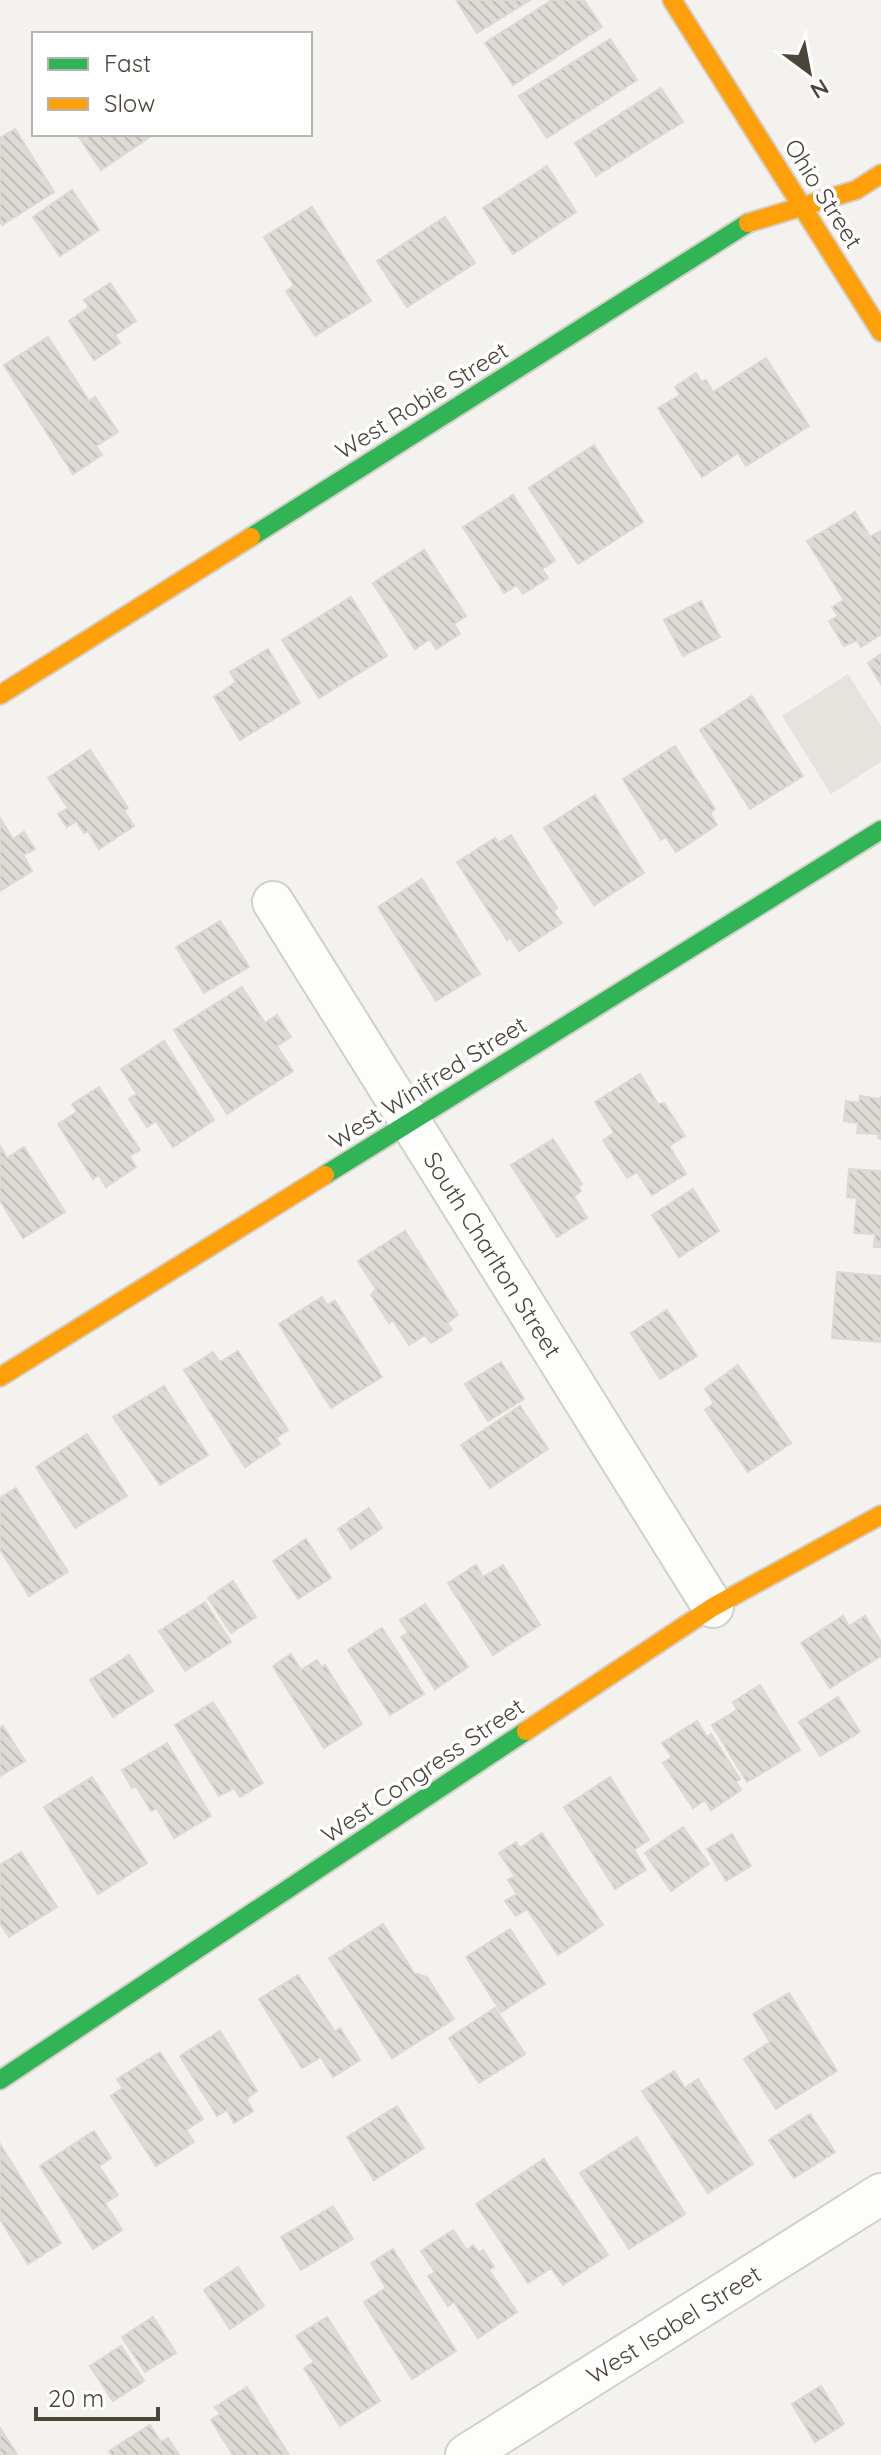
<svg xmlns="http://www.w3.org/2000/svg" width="881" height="2455" viewBox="0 0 881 2455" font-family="Quicksand,sans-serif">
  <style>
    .parking { fill: #e6e3df }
    .building { fill: url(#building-back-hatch); stroke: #dcd9d4; stroke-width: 2 }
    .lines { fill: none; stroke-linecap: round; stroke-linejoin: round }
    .street-casing { stroke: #d2d0cb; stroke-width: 44 }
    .fast-casing { stroke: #d3cfc5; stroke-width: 22 }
    .slow-casing { stroke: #d3cfc5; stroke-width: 22 }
    .street { stroke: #fdfdfc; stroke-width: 40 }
    .fast { stroke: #30b455; stroke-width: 18 }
    .slow { stroke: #ff9f0a; stroke-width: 18 }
    .labels { text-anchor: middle; stroke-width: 7; stroke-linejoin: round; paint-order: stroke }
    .street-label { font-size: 24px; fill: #4b4439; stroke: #fff }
  </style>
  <defs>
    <pattern id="building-back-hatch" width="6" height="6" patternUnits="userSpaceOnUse" patternTransform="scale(2)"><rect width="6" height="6" fill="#dedbd6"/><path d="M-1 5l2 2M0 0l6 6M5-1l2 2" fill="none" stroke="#c0bdb8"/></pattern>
  </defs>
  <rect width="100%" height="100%" fill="#f4f2ee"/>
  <!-- parking -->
  <polygon class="parking" points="848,674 881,726 881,762 831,794 782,716"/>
  <!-- building -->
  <g class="building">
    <polygon points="456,0 530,0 477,33"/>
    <polygon points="552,0 584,0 602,27 513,85 485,43"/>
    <polygon points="610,39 637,80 547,138 519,96"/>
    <polygon points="661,88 683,122 596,176 575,143"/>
    <polygon points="15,129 54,192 2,225 0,221 0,138"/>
    <polygon points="77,134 154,134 101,170"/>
    <polygon points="547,166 576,212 513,254 483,208"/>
    <polygon points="72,190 99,230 60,256 33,217"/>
    <polygon points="312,207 371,301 315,336 286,291 294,286 264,237"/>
    <polygon points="445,217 475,263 407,307 377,261"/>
    <polygon points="110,283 136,321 115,335 120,343 94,360 69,321 89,307 84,300"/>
    <polygon points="48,337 89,401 95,397 118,432 96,446 102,455 73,474 4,365"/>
    <polygon points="766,358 809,426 746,466 738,453 702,477 658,408 680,395 675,387 696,373 701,382 706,380 713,392"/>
    <polygon points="594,445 643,522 578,564 529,488"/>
    <polygon points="513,495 555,561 542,569 548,578 523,594 517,585 504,593 463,527"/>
    <polygon points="855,512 870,537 881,531 881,634 861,647 857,640 844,646 829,621 838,616 832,607 844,600 807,541"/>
    <polygon points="424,550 466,616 454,624 460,634 436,649 430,639 415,649 373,583"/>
    <polygon points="351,597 387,656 319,698 282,640"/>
    <polygon points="701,601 720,637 683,656 664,620"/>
    <polygon points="268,649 300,703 240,740 214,697 236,682 230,672"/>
    <polygon points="881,654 881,684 868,663"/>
    <polygon points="752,696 803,776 750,809 700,730"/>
    <polygon points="675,746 715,809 710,813 717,825 676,852 666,837 661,840 623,779"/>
    <polygon points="90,750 128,808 124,811 134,826 99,849 88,831 84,833 76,821 67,827 58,814 68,808 48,778"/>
    <polygon points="595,795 644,873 594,905 544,828"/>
    <polygon points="0,818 13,839 24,832 35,849 23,855 32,871 0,891"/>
    <polygon points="511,835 557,908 553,911 562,923 519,951 510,937 507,940 457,862 495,838 498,843"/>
    <polygon points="422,879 480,974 436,1001 378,907"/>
    <polygon points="220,921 249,967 204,993 176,947"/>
    <polygon points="242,987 265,1023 277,1015 291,1037 277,1046 293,1071 227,1114 174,1030"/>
    <polygon points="164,1041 214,1120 173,1147 156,1121 147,1127 129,1099 137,1094 121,1069"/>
    <polygon points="640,1074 658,1104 664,1103 685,1136 669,1146 686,1174 652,1195 637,1172 627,1178 603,1140 614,1133 595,1102"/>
    <polygon points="99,1087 140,1150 129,1156 136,1167 106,1187 99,1175 93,1179 58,1124 77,1112 72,1104"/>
    <polygon points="860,1096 880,1099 881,1096 881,1139 878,1138 879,1134 857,1133 858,1123 844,1121 846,1101 859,1103"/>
    <polygon points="553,1139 582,1184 578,1186 581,1191 574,1196 587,1218 557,1237 511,1165"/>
    <polygon points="0,1146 7,1158 24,1147 65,1212 23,1238 0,1200"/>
    <polygon points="849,1169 881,1171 881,1247 874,1247 875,1234 854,1233 857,1198 847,1197"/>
    <polygon points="693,1189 719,1231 679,1257 652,1215"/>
    <polygon points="405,1231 458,1315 447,1323 452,1330 431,1343 425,1335 409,1345 393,1320 389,1323 371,1295 376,1289 358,1261"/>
    <polygon points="837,1272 881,1276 881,1342 832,1338"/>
    <polygon points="322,1297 327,1305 335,1301 382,1377 331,1408 279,1324"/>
    <polygon points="667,1310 697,1356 660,1379 631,1333"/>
    <polygon points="238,1351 288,1430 276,1438 280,1444 245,1467 184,1370 213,1352 220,1362"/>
    <polygon points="501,1362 524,1399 488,1421 465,1384"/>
    <polygon points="738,1365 791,1443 748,1472 705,1410 714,1403 705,1389"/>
    <polygon points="164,1386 208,1455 160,1485 113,1417"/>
    <polygon points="520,1406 548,1449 490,1488 461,1445"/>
    <polygon points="87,1434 127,1496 75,1528 36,1467"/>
    <polygon points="16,1488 68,1572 29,1596 0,1549 0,1498"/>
    <polygon points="369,1508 382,1528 351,1549 338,1529"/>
    <polygon points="306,1539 331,1578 298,1599 273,1561"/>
    <polygon points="476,1565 483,1577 503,1565 540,1625 493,1655 448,1583"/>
    <polygon points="233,1581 256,1617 231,1633 208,1598"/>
    <polygon points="205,1602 231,1642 185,1671 159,1631"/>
    <polygon points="425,1604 468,1667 435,1689 401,1637 408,1633 400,1620"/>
    <polygon points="843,1616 849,1626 865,1616 881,1642 881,1656 830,1688 801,1643"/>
    <polygon points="382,1628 424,1694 390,1715 348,1650"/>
    <polygon points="291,1654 301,1670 317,1660 322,1667 325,1665 362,1724 324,1748 273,1666"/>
    <polygon points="129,1655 153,1691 113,1717 90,1680"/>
    <polygon points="760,1685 800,1750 747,1782 712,1725 737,1710 733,1702"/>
    <polygon points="838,1697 860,1732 820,1756 799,1722"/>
    <polygon points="213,1702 263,1783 240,1797 234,1788 219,1796 175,1725"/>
    <polygon points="697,1721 707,1737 711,1734 740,1779 736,1782 741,1790 711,1810 705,1800 693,1808 663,1763 672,1757 662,1743"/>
    <polygon points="3,1726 25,1761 0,1776 0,1728"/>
    <polygon points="167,1743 211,1816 174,1838 157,1808 151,1811 136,1786 132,1788 122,1770"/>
    <polygon points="92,1777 147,1863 98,1894 44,1807"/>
    <polygon points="610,1777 649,1840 634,1850 646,1870 615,1889 564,1807"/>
    <polygon points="683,1827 709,1864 671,1891 645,1853"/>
    <polygon points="542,1833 603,1925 558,1955 527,1909 516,1916 505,1901 517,1894 508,1880 515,1876 499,1853 516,1842 520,1848"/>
    <polygon points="732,1834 751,1866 726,1881 707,1849"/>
    <polygon points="21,1852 57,1907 9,1937 0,1923 0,1865"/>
    <polygon points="383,1924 414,1973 427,1977 454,2019 392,2058 329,1958"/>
    <polygon points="510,1929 545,1984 501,2012 466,1957"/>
    <polygon points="298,1975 335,2032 340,2028 360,2060 333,2077 321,2057 302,2068 259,1999"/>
    <polygon points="789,1993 837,2071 776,2109 744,2059 770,2042 753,2014"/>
    <polygon points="495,2008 525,2054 479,2083 449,2038"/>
    <polygon points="220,2031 257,2091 246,2099 253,2111 234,2123 227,2110 217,2116 180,2056"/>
    <polygon points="160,2052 203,2119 186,2130 194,2142 156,2166 111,2096 123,2088 117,2079"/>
    <polygon points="674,2071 685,2088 698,2079 753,2164 708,2193 642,2091"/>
    <polygon points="397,2106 424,2148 374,2180 347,2137"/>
    <polygon points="810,2114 835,2152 794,2178 769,2140"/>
    <polygon points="94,2131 111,2158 99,2166 118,2195 105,2203 122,2230 93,2249 40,2166"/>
    <polygon points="637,2137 685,2214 629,2249 580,2173"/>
    <polygon points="0,2144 61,2243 28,2264 0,2219"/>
    <polygon points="544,2159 608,2255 563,2285 551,2268 528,2283 476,2204"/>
    <polygon points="333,2206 353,2239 301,2270 281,2237"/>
    <polygon points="453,2230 467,2250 473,2245 479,2253 483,2250 494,2267 489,2270 517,2312 478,2338 454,2302 448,2306 428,2276 435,2272 421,2251"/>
    <polygon points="393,2249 456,2351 412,2379 364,2302 386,2288 371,2263"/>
    <polygon points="238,2267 264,2306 230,2329 204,2290"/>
    <polygon points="153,2317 176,2353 145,2372 122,2337"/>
    <polygon points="327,2317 380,2401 340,2426 304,2368 314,2362 296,2336"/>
    <polygon points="121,2346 144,2381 113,2401 90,2366"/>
    <polygon points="821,2386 844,2424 815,2442 792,2404"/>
    <polygon points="247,2387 289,2455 233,2455 211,2420 220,2414 215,2407"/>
    <polygon points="150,2425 161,2442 168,2438 179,2455 112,2455 109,2451"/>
    <polygon points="0,2428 17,2454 16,2455 0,2455"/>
  </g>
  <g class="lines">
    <defs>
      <g id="street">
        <polyline points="273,902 713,1607"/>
        <polyline points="466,2455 881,2194"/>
      </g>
      <g id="fast">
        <polyline points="251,537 748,223"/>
        <polyline points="325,1175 881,830"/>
        <polyline points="0,2080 526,1731"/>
      </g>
      <g id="slow">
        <polyline points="672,0 881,332"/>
        <polyline points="748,223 856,190 881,174"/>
        <polyline points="0,695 251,537"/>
        <polyline points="0,1377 325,1175"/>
        <polyline points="526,1731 713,1607 881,1515"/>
      </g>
    </defs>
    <!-- street casing -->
    <use href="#street" class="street-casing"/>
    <!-- fast casing -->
    <use href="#fast" class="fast-casing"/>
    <!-- slow casing -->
    <use href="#slow" class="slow-casing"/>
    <!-- street -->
    <use href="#street" class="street"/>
    <!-- fast -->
    <use href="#fast" class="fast"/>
    <!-- slow -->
    <use href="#slow" class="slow"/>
  </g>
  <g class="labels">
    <!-- street labels -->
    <g class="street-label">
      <text transform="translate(823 194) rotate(58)" y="8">Ohio Street</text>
      <text transform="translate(422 401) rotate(-32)" y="8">West Robie Street</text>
      <text transform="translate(428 1083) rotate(-32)" y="8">West Winifred Street</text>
      <text transform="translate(492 1255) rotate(58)" y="8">South Charlton Street</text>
      <text transform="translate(423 1771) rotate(-34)" y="8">West Congress Street</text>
      <text transform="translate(674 2325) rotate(-32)" y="8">West Isabel Street</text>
    </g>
  </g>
  <!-- legend -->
  <rect x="32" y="32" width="280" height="104" fill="#ffffff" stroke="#b7b4b0" stroke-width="2"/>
  <rect x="48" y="58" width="40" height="12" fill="#30b455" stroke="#b7b4b0" stroke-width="2"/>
  <text x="104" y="72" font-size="24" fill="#4b4439">Fast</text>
  <rect x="48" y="98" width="40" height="12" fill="#ff9f0a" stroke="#b7b4b0" stroke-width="2"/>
  <text x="104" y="112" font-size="24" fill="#4b4439">Slow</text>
  <!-- north arrow -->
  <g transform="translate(809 72) rotate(148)" stroke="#ffffff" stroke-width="6" paint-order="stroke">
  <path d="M0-6L14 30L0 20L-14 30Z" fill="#4b4439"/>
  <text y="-12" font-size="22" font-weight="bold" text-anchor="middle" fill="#4b4439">N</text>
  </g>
  <!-- scale -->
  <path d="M36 2407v12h122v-12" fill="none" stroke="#4b4439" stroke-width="4"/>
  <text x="48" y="2407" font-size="24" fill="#4b4439" stroke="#ffffff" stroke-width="6" paint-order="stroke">20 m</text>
</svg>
